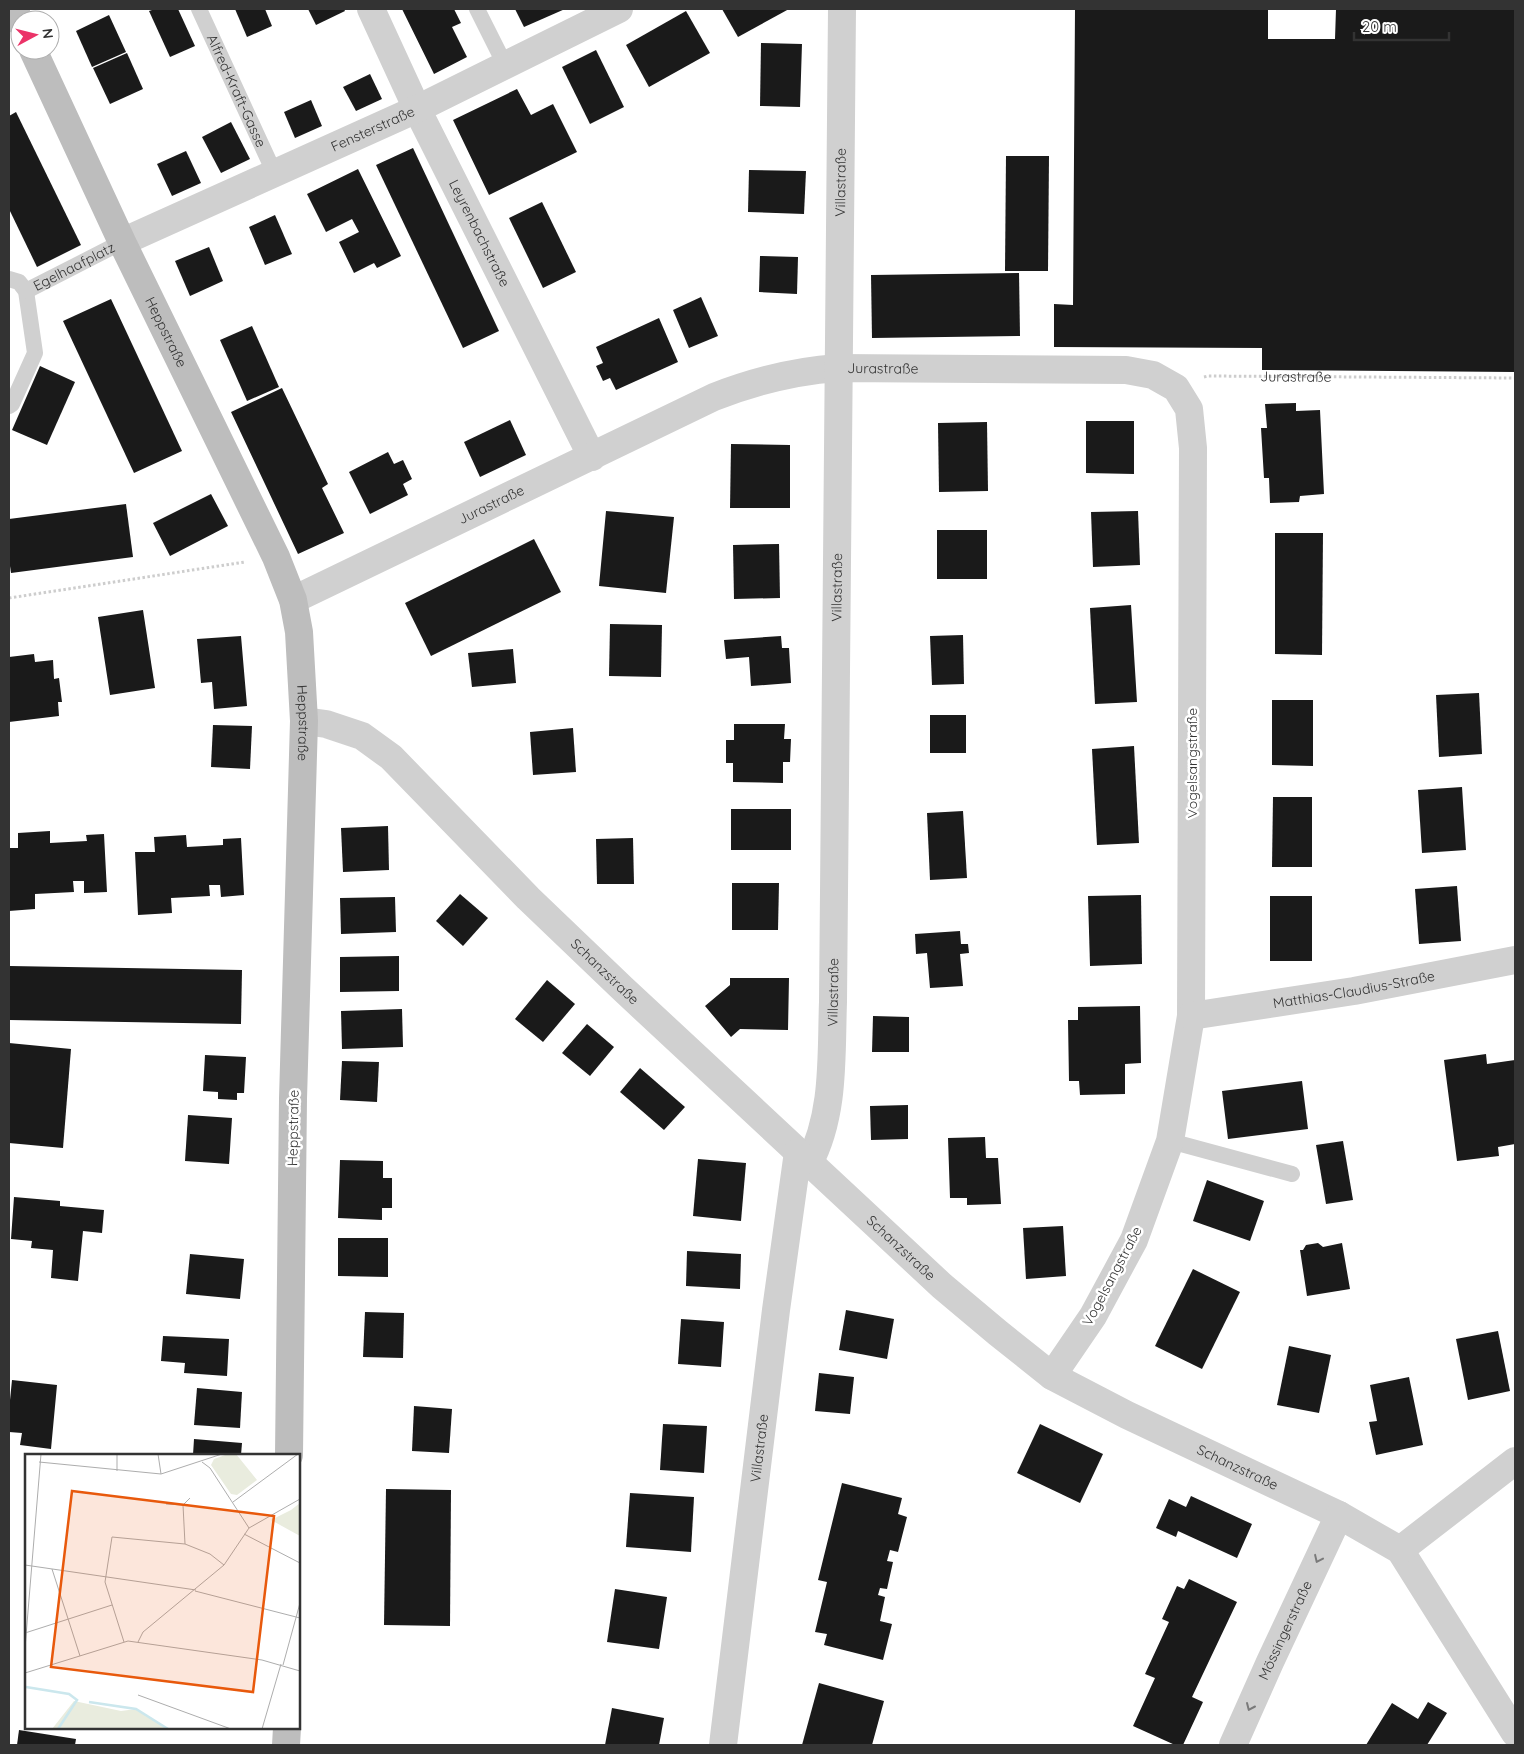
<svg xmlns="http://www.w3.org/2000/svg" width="1524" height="1754" viewBox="0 0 1524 1754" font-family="Quicksand,sans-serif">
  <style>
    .building { fill: #1a1a1a }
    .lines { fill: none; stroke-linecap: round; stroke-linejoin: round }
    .path { stroke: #cdcdcd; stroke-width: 3; stroke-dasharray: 2.5 2.5; stroke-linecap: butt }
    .lane { stroke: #d0d0d0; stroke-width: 16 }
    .street { stroke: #d0d0d0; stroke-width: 28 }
    .secondary { stroke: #bdbdbd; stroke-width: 28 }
    .oneway { stroke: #7a7a7a }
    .labels { text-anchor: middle; stroke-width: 5; stroke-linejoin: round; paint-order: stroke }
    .street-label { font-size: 14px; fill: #333; stroke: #fff }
    .inset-river { fill: none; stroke: #cbe7ed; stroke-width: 2.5 }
    .inset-road { fill: none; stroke: #adadad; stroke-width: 1 }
    .view { fill: #e8590c; fill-opacity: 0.15; stroke: #e8590c; stroke-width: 2.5 }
    .inset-edge { fill: none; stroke: #333; stroke-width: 2.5 }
  </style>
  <rect width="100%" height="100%" fill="#fff"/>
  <!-- building -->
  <g class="building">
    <polygon points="155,9 178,9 195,46 170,57 149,11"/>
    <polygon points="235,9 265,9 272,26 247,37"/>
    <polygon points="308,9 344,9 345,11 316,25"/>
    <polygon points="402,9 454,9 461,23 452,27 467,57 434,74"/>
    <polygon points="515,9 565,9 524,27"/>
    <polygon points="722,9 789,9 738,37"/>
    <polygon points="1075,9 1268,9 1268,39 1335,39 1336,9 1515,9 1515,372 1262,370 1262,348 1054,347 1054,304 1073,305"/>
    <polygon points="686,11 710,53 649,87 626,45"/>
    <polygon points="109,15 126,52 92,67 76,31"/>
    <polygon points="761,43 802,44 800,107 760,106"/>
    <polygon points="596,50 624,107 590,124 562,67"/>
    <polygon points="127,53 143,89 110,104 93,68"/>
    <polygon points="370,74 382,99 356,111 343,87"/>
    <polygon points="517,89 531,115 553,104 577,152 489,195 453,120"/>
    <polygon points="311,100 322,126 295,138 284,112"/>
    <polygon points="16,112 81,245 37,267 9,209 9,116"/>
    <polygon points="231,122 250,159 221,173 202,137"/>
    <polygon points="413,148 499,331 463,348 376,165"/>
    <polygon points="186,151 201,183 172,196 157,164"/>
    <polygon points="1006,156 1049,156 1048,271 1005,271"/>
    <polygon points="358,169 401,256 377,268 374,263 354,273 339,242 359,232 352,219 326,232 307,194"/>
    <polygon points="749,170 806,171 804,214 748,212"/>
    <polygon points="542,202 576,272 543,288 509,218"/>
    <polygon points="275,215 292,254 265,265 249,227"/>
    <polygon points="209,247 223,281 190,296 175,261"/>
    <polygon points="760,256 798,257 797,294 759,292"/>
    <polygon points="1019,273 1020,336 872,338 871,275"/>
    <polygon points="701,297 718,336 689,348 673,310"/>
    <polygon points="111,299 182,451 134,473 63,321"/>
    <polygon points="659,318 678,362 616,390 610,378 603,381 596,366 603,363 596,347"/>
    <polygon points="252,326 279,387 247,401 220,340"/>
    <polygon points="40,366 75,382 47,445 12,430"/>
    <polygon points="282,388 328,484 322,488 344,533 298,554 231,412"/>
    <polygon points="1296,403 1296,411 1320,410 1324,494 1300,496 1299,502 1270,503 1269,478 1264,478 1261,428 1267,428 1265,404"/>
    <polygon points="510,420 526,455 480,477 464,442"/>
    <polygon points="1086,421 1134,421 1134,474 1086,473"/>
    <polygon points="987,422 988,491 939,492 938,423"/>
    <polygon points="731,444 790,445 790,508 730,508"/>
    <polygon points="388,452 394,464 403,460 412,479 403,484 408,495 370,514 349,472"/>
    <polygon points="211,494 228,526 170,556 153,523"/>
    <polygon points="126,504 133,557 11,573 9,559 9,519"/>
    <polygon points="606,511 674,517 666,593 599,586"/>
    <polygon points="1138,511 1140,565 1093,567 1091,512"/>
    <rect x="937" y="530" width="50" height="49"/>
    <polygon points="1275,533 1323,533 1322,655 1275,654"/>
    <polygon points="534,539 561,592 431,656 405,603"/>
    <polygon points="779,544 780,598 734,599 733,545"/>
    <polygon points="1131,605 1137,702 1095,704 1090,608"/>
    <polygon points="143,610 155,688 110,695 98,617"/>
    <polygon points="610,624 662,625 661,677 609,676"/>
    <polygon points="963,635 964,684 932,685 930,636"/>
    <polygon points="241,636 247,706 214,709 212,682 201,683 197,639"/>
    <polygon points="781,636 782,648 789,648 791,683 751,686 749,657 726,659 724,640"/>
    <polygon points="513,649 516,683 472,687 468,653"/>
    <polygon points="34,654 35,662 53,660 54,679 59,678 62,702 58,702 59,716 9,722 9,657"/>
    <polygon points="1479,693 1482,754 1439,757 1436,695"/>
    <polygon points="1272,700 1313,700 1313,766 1272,765"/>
    <rect x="930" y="715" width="36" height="38"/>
    <polygon points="734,724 785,724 784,739 791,739 790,762 783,762 783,783 733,782 733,763 726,763 726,740 734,740"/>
    <polygon points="213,725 252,726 250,769 211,767"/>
    <polygon points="573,728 576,772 533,775 530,732"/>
    <polygon points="1134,746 1139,843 1097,845 1092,749"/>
    <polygon points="1462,787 1466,850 1422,853 1418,790"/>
    <polygon points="1273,797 1312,797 1312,867 1272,867"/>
    <rect x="731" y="809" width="60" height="41"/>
    <polygon points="963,811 967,878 930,880 927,813"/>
    <polygon points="388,826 389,870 343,872 341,828"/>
    <polygon points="50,831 50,843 87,841 86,835 104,834 107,892 84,893 84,881 73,881 74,892 35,894 35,909 9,911 9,848 18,848 18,833"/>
    <polygon points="186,835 187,847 223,845 223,839 241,838 244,895 221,897 220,885 209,885 210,896 171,898 172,913 138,915 135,852 155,852 154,837"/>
    <polygon points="633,838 634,884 597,884 596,839"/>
    <polygon points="732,883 779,883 778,930 732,930"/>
    <polygon points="1457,886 1461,941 1419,944 1415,889"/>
    <polygon points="460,894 488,918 463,946 436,921"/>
    <polygon points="1141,895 1142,964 1090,966 1088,896"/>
    <rect x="1270" y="896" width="42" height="65"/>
    <polygon points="395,897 396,932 341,934 340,898"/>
    <polygon points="960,931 961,944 968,944 969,953 960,954 963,986 930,988 927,953 916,954 915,934"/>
    <polygon points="399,956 399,991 340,992 340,957"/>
    <polygon points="10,966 242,970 241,1024 9,1020"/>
    <polygon points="730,978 789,978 788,1030 740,1029 731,1037 705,1006 730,985"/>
    <polygon points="547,980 575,1004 543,1042 515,1019"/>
    <polygon points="1140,1006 1141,1063 1125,1064 1125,1094 1080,1095 1079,1081 1069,1081 1068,1020 1078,1020 1078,1007"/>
    <polygon points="402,1009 403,1047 342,1049 341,1011"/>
    <polygon points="873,1016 909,1017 909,1052 872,1052"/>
    <polygon points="587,1024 614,1047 590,1076 562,1053"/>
    <polygon points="9,1043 71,1049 63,1148 9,1143"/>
    <polygon points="1486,1054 1487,1064 1515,1060 1515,1144 1498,1147 1499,1156 1457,1161 1444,1060"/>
    <polygon points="205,1055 246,1057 244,1093 237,1093 237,1100 218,1099 218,1092 203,1091"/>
    <polygon points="342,1061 379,1062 377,1102 340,1100"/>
    <polygon points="640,1068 685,1107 664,1130 620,1092"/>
    <polygon points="1302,1081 1308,1129 1228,1139 1222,1091"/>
    <polygon points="908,1105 908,1139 871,1140 870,1106"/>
    <polygon points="188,1115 232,1118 229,1164 185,1161"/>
    <polygon points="985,1137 986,1158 998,1158 1001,1204 967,1205 967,1198 950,1198 948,1138"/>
    <polygon points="1343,1141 1353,1200 1326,1204 1316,1145"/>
    <polygon points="698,1159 746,1163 741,1221 693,1216"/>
    <polygon points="340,1160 383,1161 383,1178 392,1178 392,1208 382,1208 382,1220 338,1218"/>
    <polygon points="1207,1180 1264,1201 1250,1241 1193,1221"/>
    <polygon points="14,1197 60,1201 60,1206 104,1210 102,1233 83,1231 78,1281 51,1278 53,1250 31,1248 32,1241 11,1239"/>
    <polygon points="1063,1226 1066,1276 1026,1279 1023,1228"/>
    <polygon points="338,1238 388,1238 388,1277 338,1276"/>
    <polygon points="1318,1243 1323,1247 1342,1243 1350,1289 1307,1296 1300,1250 1303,1250 1306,1245"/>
    <polygon points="687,1251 741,1254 740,1289 686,1286"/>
    <polygon points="190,1254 244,1259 240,1299 186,1294"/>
    <polygon points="1193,1269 1240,1292 1202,1369 1155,1346"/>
    <polygon points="846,1310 894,1319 887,1359 839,1350"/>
    <polygon points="365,1312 404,1313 403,1358 363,1357"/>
    <polygon points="681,1319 724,1322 721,1367 678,1364"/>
    <polygon points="1498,1331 1510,1391 1468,1400 1456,1339"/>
    <polygon points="163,1336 229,1339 227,1376 184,1373 185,1363 161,1361"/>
    <polygon points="1289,1346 1331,1355 1319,1413 1277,1405"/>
    <polygon points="819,1373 854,1377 850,1414 815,1411"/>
    <polygon points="1409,1377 1423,1445 1376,1455 1369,1422 1377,1421 1370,1385"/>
    <polygon points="12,1380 57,1385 51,1449 20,1445 22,1433 9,1432 9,1400 10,1400"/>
    <polygon points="197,1388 242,1392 240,1428 194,1425"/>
    <polygon points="414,1406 452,1409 449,1453 412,1451"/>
    <polygon points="663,1424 707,1426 704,1473 660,1470"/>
    <polygon points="1040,1424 1103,1454 1080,1503 1017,1473"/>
    <polygon points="194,1439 242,1443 241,1455 193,1455"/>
    <polygon points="842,1483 902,1498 898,1514 907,1517 898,1552 890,1550 887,1561 893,1562 887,1589 880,1588 878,1595 885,1597 880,1621 892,1624 883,1660 824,1645 827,1634 815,1632 827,1582 818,1580"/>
    <polygon points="386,1489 451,1490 450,1626 384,1625"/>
    <polygon points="630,1493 694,1497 691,1552 626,1547"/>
    <polygon points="1191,1496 1252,1524 1237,1558 1178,1531 1176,1537 1156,1528 1169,1499 1186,1507"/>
    <polygon points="1189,1579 1237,1602 1192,1697 1203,1702 1183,1745 1175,1745 1133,1726 1155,1678 1145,1674 1169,1622 1162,1619 1177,1586 1184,1589"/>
    <polygon points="615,1589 667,1597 659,1649 607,1642"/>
    <polygon points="819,1683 884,1701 872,1745 802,1745"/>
    <polygon points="1428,1702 1447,1713 1427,1745 1366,1745 1392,1703 1418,1719"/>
    <polygon points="612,1708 664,1718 659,1745 605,1745"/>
    <polygon points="19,1730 76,1739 75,1745 17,1745"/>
  </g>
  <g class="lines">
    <!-- path -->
    <g class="path">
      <path id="s1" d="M1204 377 1208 376 1515 378"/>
      <polyline points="9,598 245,562"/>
    </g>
    <!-- lane -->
    <g class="lane">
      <path id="s2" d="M199 9 274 172"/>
      <polyline points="477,9 505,65"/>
      <polyline points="9,279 19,282 26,291 35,353 12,404 9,406"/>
      <path id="s3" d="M26 291 122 242"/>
      <polyline points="1170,1141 1292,1174"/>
    </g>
    <!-- street -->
    <g class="street">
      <path id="s4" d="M371 9 417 109 592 457"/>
      <path id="s5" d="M122 242 417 109 619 9"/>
      <path id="s6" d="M293 600 714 397C755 381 794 371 838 368L1126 370 1153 375 1176 388 1189 409 1193 448 1191 1016 1170 1141 1134 1240 1093 1316 1052 1376"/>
      <path id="s7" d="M304 721 326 724 362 736 391 757 528 898 622 988 942 1286 998 1333 1052 1376 1127 1415 1339 1515 1400 1550 1515 1733"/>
      <path id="s8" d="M1191 1016 1354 991 1515 960"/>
      <path id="s9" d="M809 1163C835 1114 831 1056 833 1002L842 9"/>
      <polyline points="1400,1550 1515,1461"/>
      <path id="s10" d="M723 1745 776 1310 798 1152"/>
      <path id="s11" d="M1233 1745 1270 1662 1339 1515"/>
    </g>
    <!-- secondary -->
    <g class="secondary">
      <polyline points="14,9 20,22"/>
      <path id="s12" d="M33 50 122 242 276 557 293 600 299 632 304 721 293 1099 289 1455"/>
      <polyline points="286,1745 287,1728"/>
    </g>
  </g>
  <!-- one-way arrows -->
  <defs><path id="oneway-chevron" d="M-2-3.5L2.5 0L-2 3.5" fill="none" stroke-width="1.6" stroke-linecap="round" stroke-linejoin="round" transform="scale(1.25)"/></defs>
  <g class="oneway">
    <use href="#oneway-chevron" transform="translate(1318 1559) rotate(115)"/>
    <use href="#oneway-chevron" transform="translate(1250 1707) rotate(114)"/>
  </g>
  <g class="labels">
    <!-- street labels -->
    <g class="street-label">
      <text dy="5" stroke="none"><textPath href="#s2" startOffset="90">Alfred-Kraft-Gasse</textPath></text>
      <text dy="5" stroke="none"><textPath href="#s5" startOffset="275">Fensterstraße</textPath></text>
      <text dy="5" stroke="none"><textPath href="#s9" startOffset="984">Villastraße</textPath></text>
      <text dy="5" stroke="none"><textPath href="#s4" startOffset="249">Leyrenbachstraße</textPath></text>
      <text dy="5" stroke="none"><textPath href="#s3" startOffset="54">Egelhaafplatz</textPath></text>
      <text dy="5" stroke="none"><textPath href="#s12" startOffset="312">Heppstraße</textPath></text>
      <text dy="5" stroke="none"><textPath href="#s6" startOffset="640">Jurastraße</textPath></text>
      <text dy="5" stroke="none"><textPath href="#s1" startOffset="92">Jurastraße</textPath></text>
      <text dy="5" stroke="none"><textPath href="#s6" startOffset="220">Jurastraße</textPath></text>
      <text dy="5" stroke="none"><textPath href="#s9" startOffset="579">Villastraße</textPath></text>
      <text dy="5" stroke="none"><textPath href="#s12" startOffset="732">Heppstraße</textPath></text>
      <text transform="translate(1192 763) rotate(-90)" y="5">Vogelsangstraße</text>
      <text dy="5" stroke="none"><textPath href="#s7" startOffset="399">Schanzstraße</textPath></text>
      <text dy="5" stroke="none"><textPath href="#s8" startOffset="165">Matthias-Claudius-Straße</textPath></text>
      <text dy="5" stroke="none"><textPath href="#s9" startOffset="174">Villastraße</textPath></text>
      <text transform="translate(293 1128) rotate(-89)" y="5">Heppstraße</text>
      <text dy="5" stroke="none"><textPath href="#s7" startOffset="804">Schanzstraße</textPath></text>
      <text transform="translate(1112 1276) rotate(-62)" y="5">Vogelsangstraße</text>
      <text dy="5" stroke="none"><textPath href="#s10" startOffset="299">Villastraße</textPath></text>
      <text dy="5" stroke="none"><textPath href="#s7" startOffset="1209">Schanzstraße</textPath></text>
      <text dy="5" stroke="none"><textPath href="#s11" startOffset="126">Mössingerstraße</textPath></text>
    </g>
  </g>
  <!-- overview -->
  <g transform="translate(25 1454)">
    <rect width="275" height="275" fill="#fff"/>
    <path d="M203 0H211L232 26 212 41 206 40 186 11 189 5ZM275 49V82L246 66 266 56ZM49 247 96 257 111 255 142 275H27Z" fill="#e9ecde"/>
    <path class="inset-river" d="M1 233 44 240 52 246 33 275M64 248 111 255 143 275"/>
    <path class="inset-road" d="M92 0V17M133 0 136 20M14 8 136 20 197 0M177 8 185 14 224 74M208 48 273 0M141 50 158 51M219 80 275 109M160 90 158 51 165 44M0 111 171 136M27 115 55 202M170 137 275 164M0 179 87 151M99 188 80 128 87 83 160 90 185 100 199 111M113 188 118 178 199 111 224 74 275 45M0 194 16 0M258 211 275 149M0 215V275M0 219 103 187 237 206 275 217M113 241 206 275M237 275 256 210"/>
    <path class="view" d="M47 37 249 62 228 238 26 213Z"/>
    <rect width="275" height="275" class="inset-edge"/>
  </g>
  <!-- border -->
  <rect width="1524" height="1754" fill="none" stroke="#333333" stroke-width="20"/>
  <!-- north arrow -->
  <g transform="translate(35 35) rotate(83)"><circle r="24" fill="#ffffff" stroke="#adadad"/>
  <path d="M0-4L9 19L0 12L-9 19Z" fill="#eb3368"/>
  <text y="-8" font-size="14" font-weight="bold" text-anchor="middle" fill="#333333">N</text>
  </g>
  <!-- scale -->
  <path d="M1354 32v8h95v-8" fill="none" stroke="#333333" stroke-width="2.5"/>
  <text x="1362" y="32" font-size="15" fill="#333333" stroke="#ffffff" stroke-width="4" paint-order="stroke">20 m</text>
</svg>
